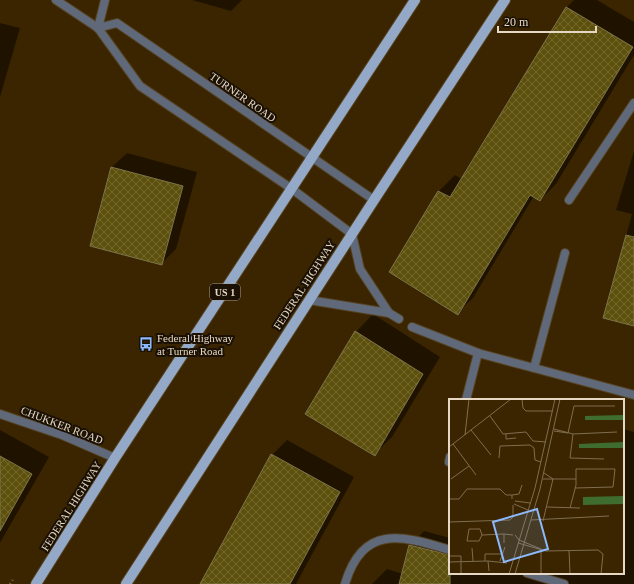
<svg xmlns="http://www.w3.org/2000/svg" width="634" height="584" viewBox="0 0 634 584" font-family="'Times New Roman',serif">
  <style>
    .shadow { fill: #0007 }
    .building { fill: url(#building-cross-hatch); stroke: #7d744a }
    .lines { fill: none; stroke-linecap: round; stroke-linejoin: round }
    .service-casing { stroke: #564220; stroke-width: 10 }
    .minor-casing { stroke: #564220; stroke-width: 10 }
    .primary-casing { stroke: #564220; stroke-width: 12 }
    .path { stroke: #7b684a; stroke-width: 2.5; stroke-dasharray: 1 3; stroke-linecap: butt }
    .service { stroke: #5f6979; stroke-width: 8 }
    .minor { stroke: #5f6979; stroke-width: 8 }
    .primary { stroke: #94a9c8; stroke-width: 10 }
    .labels { text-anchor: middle; stroke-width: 4; stroke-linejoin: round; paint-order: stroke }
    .shield { fill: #1a1003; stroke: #a99c8b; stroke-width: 1 }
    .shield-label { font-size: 10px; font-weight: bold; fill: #e6d8c5 }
    .street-label { font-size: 11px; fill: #e6d8c5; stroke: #1a1003 }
    .poi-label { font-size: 11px; fill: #e6d8c5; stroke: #1a1003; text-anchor: start }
    .inset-road { fill: none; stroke: #7f6d4f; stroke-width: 1 }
    .view { fill: #8cb9fc; fill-opacity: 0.15; stroke: #8cb9fc; stroke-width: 2 }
    .inset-edge { fill: none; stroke: #e6d8c5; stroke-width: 2 }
  </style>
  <defs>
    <pattern id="building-cross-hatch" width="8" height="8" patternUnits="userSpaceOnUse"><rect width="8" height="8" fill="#5c500c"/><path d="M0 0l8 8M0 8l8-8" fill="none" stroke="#73682e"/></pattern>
  </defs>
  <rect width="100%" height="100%" fill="#3a2500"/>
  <!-- shadow -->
  <g class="shadow">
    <polygon points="192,0 242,0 231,11"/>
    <polygon points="574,0 597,0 634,22 634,55 556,184 540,200 534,196 473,298 457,313 391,271 439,191 455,175 462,179 567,7"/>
    <polygon points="0,23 20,28 0,97"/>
    <polygon points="634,151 634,325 604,318 632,214 616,210"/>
    <polygon points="127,153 197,172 176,249 161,264 91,245 112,167"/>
    <polygon points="373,314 440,357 392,437 374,454 307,414 356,332"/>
    <polygon points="623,429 634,432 634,584 372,584 387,569 403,574 410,546 424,531 450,538 450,573 623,573"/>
    <polygon points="0,430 49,457 0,543"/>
    <polygon points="287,440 354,477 296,584 201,584 272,455"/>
  </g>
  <!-- building -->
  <g class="building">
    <polygon points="566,7 633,47 540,201 530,195 458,315 389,272 438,191 450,197"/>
    <polygon points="111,167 183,186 162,265 90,246"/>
    <polygon points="626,235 634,237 634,326 603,318"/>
    <polygon points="355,331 423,374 375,456 305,414"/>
    <polygon points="271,454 340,492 290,584 200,584"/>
    <polygon points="0,456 32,474 0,531"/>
    <polygon points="409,545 450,555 450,584 399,584"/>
  </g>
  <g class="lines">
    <defs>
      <g id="service">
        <polyline points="569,200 634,103"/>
        <polyline points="352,234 360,269 389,313"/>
        <polyline points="309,300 389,313 399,319"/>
        <polyline points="412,327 478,353 534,368 565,253"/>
        <polyline points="534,368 634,395"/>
        <polyline points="466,400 478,353"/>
        <polyline points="449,462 450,457"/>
        <polyline points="527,573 564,584"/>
        <path d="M345 584C363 523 403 536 450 550"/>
      </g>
      <g id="minor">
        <polyline points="56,0 98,28 140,86 292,189 352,234"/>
        <polyline points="98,28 117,23 374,200"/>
        <polyline points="98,28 105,0"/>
        <polyline points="0,414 62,435 115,458"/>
      </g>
      <g id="primary">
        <polyline points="36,584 115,458 415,0"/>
        <polyline points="126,584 374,200 505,0"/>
      </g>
    </defs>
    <!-- service casing -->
    <use href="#service" class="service-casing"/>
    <!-- minor casing -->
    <use href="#minor" class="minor-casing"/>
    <!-- primary casing -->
    <use href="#primary" class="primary-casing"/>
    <!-- path -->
    <polyline class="path" points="10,584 14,578"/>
    <!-- service -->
    <use href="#service" class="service"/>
    <!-- minor -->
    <use href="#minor" class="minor"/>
    <!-- primary -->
    <use href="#primary" class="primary"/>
  </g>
  <!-- icons -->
  <defs>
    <symbol id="bus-bare" viewBox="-9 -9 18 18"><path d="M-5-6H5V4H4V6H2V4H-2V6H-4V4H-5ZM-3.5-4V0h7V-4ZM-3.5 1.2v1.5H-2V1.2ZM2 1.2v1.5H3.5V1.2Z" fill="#8cb9fc" stroke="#1a1003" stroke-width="2.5" paint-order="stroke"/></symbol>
  </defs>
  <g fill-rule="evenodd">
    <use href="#bus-bare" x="136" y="334" width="20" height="20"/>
  </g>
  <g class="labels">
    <!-- shield labels -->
    <rect class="shield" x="210" y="284" width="30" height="16" rx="3"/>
    <g class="shield-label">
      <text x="225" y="296">US 1</text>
    </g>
    <!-- street labels -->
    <g class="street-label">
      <text transform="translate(243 97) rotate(35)" y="4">TURNER ROAD</text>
      <text transform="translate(304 285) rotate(-57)" y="4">FEDERAL HIGHWAY</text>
      <text transform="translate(62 425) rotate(21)" y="4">CHUKKER ROAD</text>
      <text transform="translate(71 506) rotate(-58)" y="4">FEDERAL HIGHWAY</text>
    </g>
    <!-- poi labels -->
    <g class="poi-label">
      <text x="157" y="342">Federal Highway<tspan x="157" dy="13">at Turner Road</tspan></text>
    </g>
  </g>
  <!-- overview -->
  <g transform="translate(449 399)">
    <rect width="175" height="175" fill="#3a2500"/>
    <path d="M175 16V21H136V17ZM175 43V49H130V45ZM175 97V105L134 106V98Z" fill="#3f6d30"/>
    <path class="inset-road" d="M73 0 74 9 77 12H104M85 0H100M41 17 54 35 77 33 84 42 97 43M105 30 124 35 168 33M22 31 42 56M105 32 119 34M119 34 125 7H166M57 35V40L67 39M124 35 121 59 155 60M16 36 20 0M4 45 27 76M0 48 62 0M50 59 51 47 81 46 85 49 86 61 92 63M2 80 20 67M94 80H127M0 100H10L18 90H51L57 96H63M63 100V96L70 95 73 86M66 102 81 104M65 105 79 111M98 108 131 109M121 109 127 86V70H166L164 88 126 89M82 121 160 117M94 122 104 80 95 74M0 123 61 121 64 118V106M33 136 30 142H18L20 130H31L33 136 55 135M66 136 70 141 92 150M55 144V135L64 136M69 144 97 152 149 151 154 155 152 175M23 149 24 162M92 150V175M120 151 121 175M0 157H12V162M12 162V175M36 162V155H53M51 162 56 148M0 163 39 162M40 172 39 162 58 164M60 175 86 89 106 0M66 175 91 90 111 0"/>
    <path class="view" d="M88 110 99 150 55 163 44 123Z"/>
    <rect width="175" height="175" class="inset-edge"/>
  </g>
  <!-- scale -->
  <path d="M498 26v6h98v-6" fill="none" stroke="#e6d8c5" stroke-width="2"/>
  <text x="504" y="26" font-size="12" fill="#e6d8c5" stroke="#1a1003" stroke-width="3" paint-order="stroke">20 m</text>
</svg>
